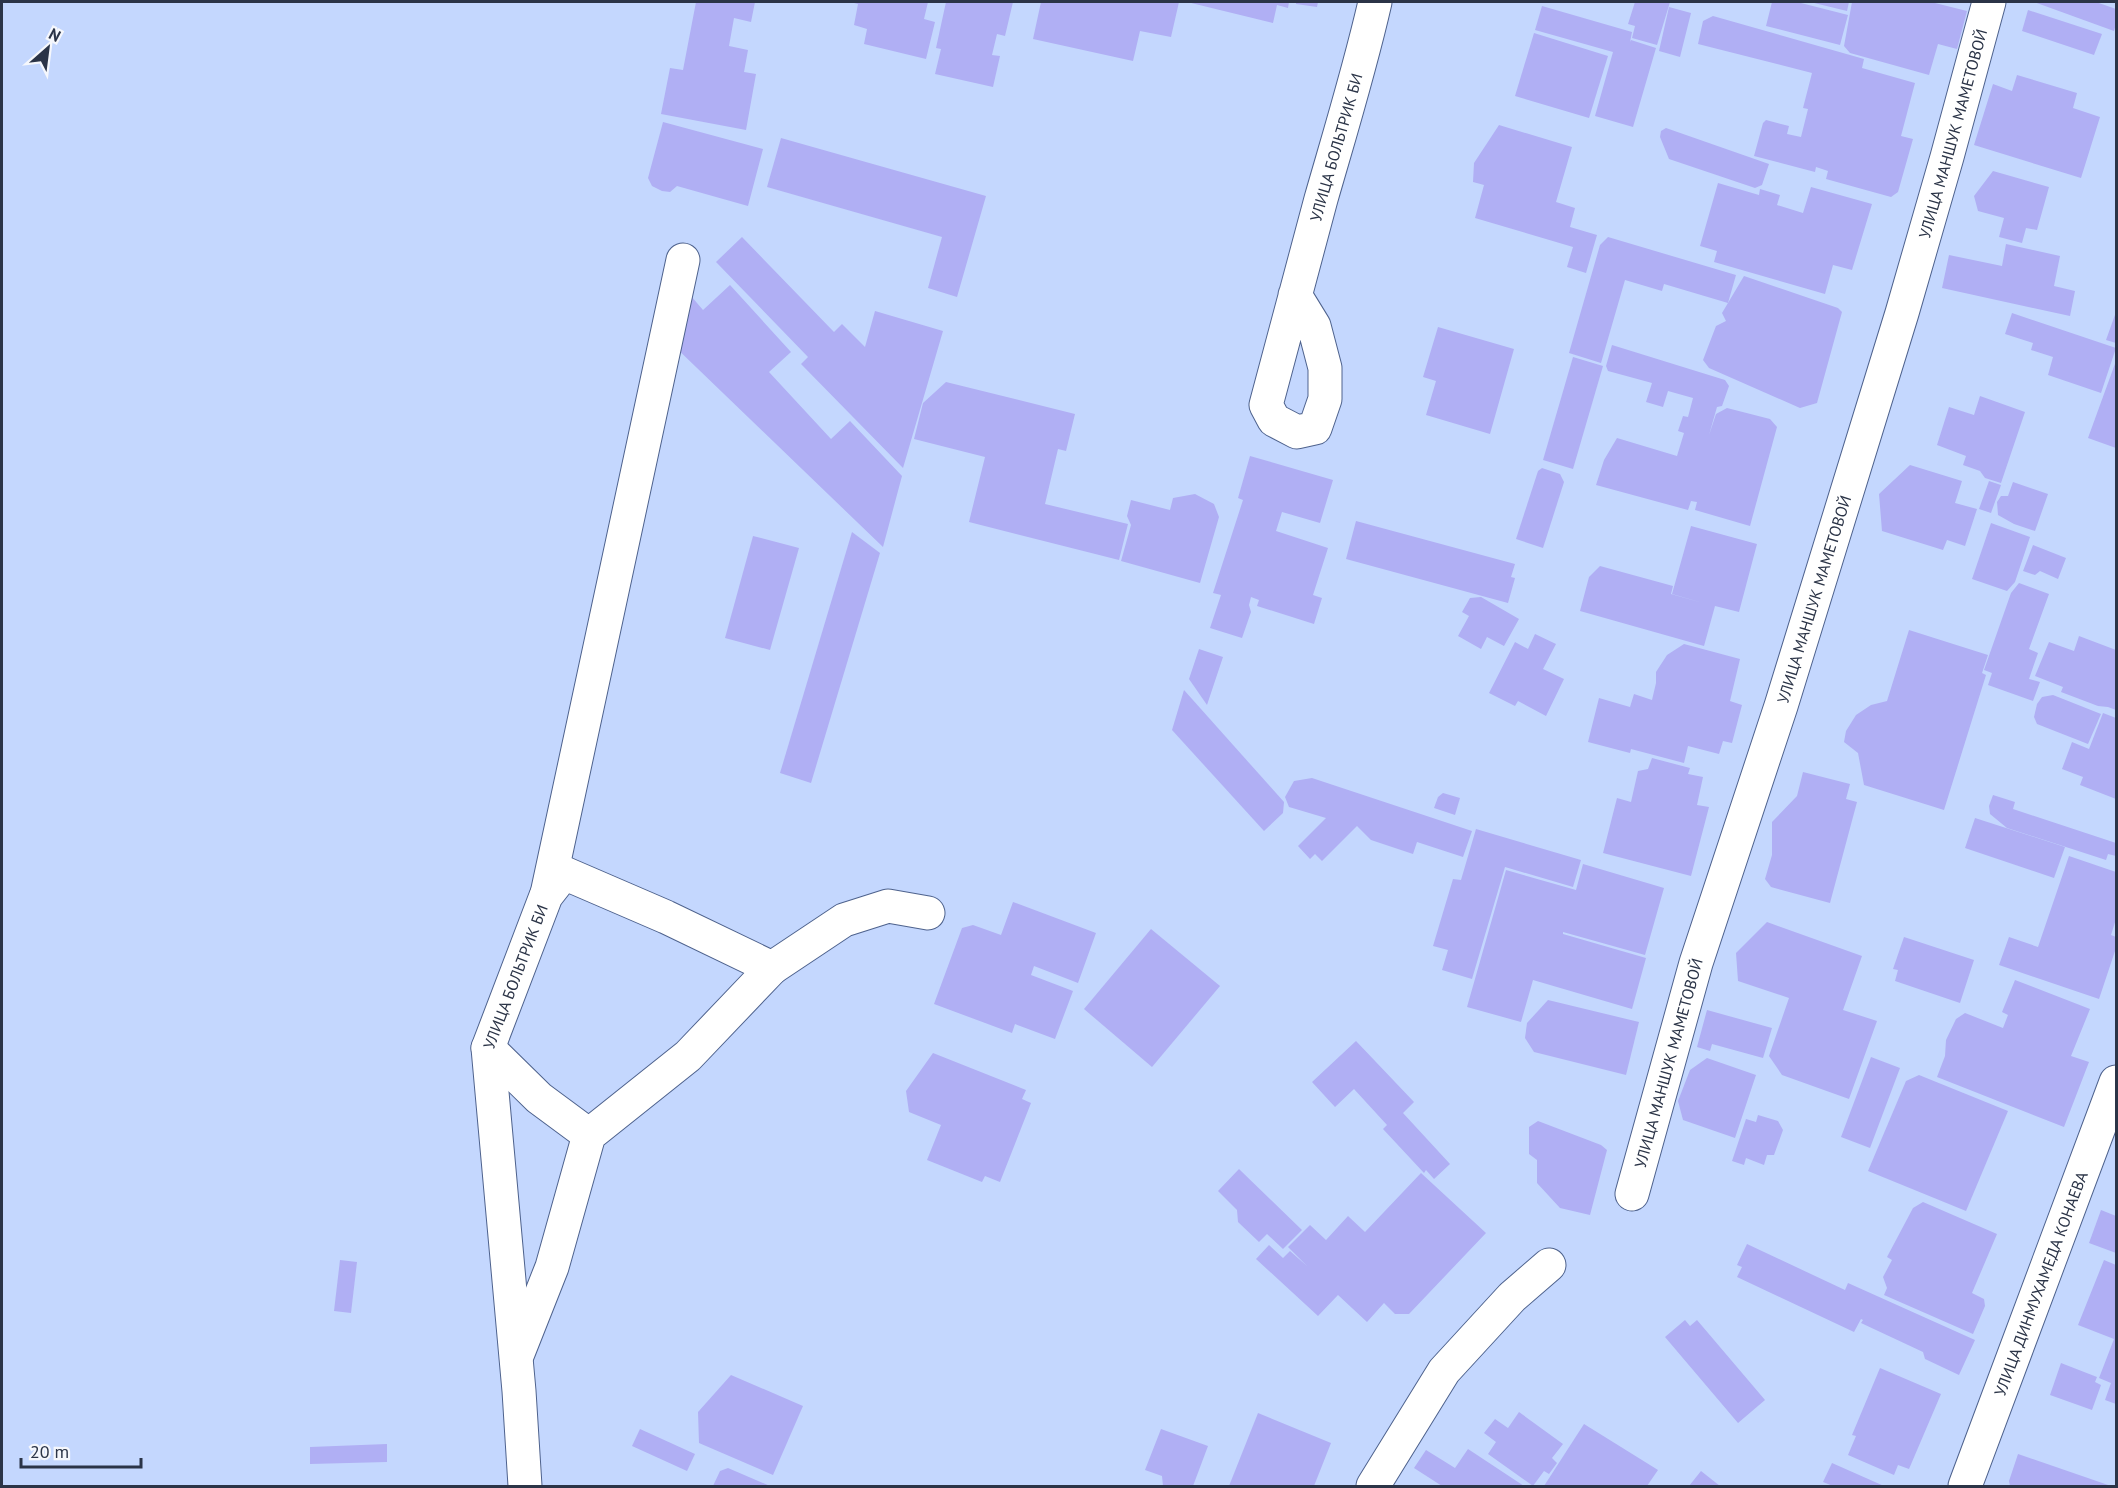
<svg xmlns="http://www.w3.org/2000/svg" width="2118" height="1488" viewBox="0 0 2118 1488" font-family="'PT Sans',sans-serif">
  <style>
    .building { fill: #b0aff4 }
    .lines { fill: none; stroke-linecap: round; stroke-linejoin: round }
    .street-casing { stroke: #4e628d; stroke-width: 35 }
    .street { stroke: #fff; stroke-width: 33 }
    .labels { text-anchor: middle; stroke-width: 6; stroke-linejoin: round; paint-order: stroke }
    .street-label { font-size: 16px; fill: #2b3447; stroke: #f5f7fc }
  </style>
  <rect width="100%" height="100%" fill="#c4d7fe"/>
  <!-- building -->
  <g class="building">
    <polygon points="696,2 755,2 751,22 734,18 729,46 748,50 744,72 756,74 746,130 661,114 670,68 683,70"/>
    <polygon points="850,2 928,2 924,19 935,22 926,59 864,44 867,29 854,25 858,4"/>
    <polygon points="946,2 1013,2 1005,36 997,34 992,55 1000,56 993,87 935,74 941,49 936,48"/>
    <polygon points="1041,2 1179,2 1171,37 1140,31 1133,61 1033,39"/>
    <polygon points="1187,2 1289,2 1288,8 1277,5 1273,23"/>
    <polygon points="1296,2 1318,2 1317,7 1296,4"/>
    <polygon points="1635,2 1670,2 1657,45 1632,38 1635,26 1628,24"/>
    <polygon points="1772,2 1797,2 1848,15 1840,45 1766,26"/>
    <polygon points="1810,2 1849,2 1847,11"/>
    <polygon points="1852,2 1931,2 1967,11 1957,49 1938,44 1929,75 1850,53 1844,46"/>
    <polygon points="2034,2 2096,2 2116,9 2116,24 2114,31"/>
    <polygon points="1542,6 1632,32 1630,42 1631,40 1656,48 1633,127 1595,116 1613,52 1535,30"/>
    <polygon points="1669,7 1691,13 1680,57 1659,51"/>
    <polygon points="2028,10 2102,34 2094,55 2022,31"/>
    <polygon points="1713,16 1864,59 1862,68 1915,83 1901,136 1913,139 1898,192 1891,197 1826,179 1828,171 1816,167 1815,172 1754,156 1763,123 1766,120 1789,126 1787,134 1801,137 1808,109 1803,108 1812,73 1698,44 1703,21"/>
    <polygon points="1534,33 1608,56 1589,118 1515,96"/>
    <polygon points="2017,75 2077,93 2073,108 2100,117 2081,178 1974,145 1993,84 2012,91"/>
    <polygon points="663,122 763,149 748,206 677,186 670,192 662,191 652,186 648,178"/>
    <polygon points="1499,125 1572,147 1556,202 1575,208 1570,227 1597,235 1586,273 1567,267 1573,247 1475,218 1484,185 1473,182 1474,163"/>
    <polygon points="1666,128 1769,164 1762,185 1755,188 1669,159 1660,137 1661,131"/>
    <polygon points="781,138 986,196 957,297 928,288 942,237 767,187"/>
    <polygon points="1993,171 2049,187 2037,230 2026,228 2022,243 1999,237 2004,218 1978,211 1974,196"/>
    <polygon points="1718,183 1759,195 1760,189 1780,195 1777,205 1803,213 1811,187 1872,204 1852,270 1833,265 1825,294 1714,262 1717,251 1700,246"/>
    <polygon points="742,237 834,332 842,324 865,347 875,311 943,331 903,468 801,364 808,357 716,262"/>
    <polygon points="1608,237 1736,275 1728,303 1664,284 1662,291 1625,280 1601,363 1569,353 1600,245"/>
    <polygon points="2006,244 2060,256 2054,286 2075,291 2070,316 1942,288 1949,255 2002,266"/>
    <polygon points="1744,276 1838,308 1842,312 1817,403 1800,408 1709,368 1703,360 1716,326 1726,321 1722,313"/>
    <polygon points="730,285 791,352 769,372 831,439 850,421 902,476 883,547 670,342 685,289 703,310"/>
    <polygon points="2116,312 2116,343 2106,340"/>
    <polygon points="2012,313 2116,348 2101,393 2048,375 2053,357 2031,350 2033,343 2005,334"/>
    <polygon points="1438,327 1514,349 1490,434 1426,415 1436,381 1423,377"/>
    <polygon points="1612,345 1725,380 1729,386 1722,406 1717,407 1709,435 1716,414 1727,408 1770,419 1777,427 1750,526 1695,510 1697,502 1691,501 1688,510 1596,485 1604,460 1617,438 1677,456 1684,433 1678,431 1683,416 1688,417 1693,398 1668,391 1663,407 1646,402 1652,383 1608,371 1606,366"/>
    <polygon points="1573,357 1603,366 1573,469 1543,460"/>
    <polygon points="2116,361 2116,448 2088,438"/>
    <polygon points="946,382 1075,414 1066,451 1058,449 1045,504 1128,524 1119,560 969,522 985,457 914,439 923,403"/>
    <polygon points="1980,396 2025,412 2001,483 1985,478 1980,471 1963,465 1966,456 1937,445 1949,407 1974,415"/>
    <polygon points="1250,456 1333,480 1320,523 1261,506 1282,512 1276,531 1328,548 1313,595 1322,598 1314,624 1257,606 1259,600 1251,597 1249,605 1251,612 1242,638 1210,628 1221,595 1213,593 1243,500 1238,498"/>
    <polygon points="1910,465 1962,481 1955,503 1977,509 1965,546 1947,540 1943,550 1882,531 1879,494"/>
    <polygon points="1542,468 1560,474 1564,482 1543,548 1516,539 1538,471"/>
    <polygon points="1989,481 2001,485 1991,513 1979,509"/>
    <polygon points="2013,482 2048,494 2035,531 2014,524 1998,515 1997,502 2001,496 2008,496"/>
    <polygon points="1195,494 1214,504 1219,517 1200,583 1121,561 1131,525 1127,516 1131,500 1170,510 1173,498"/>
    <polygon points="1356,521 1515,564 1511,577 1515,578 1508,603 1346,559"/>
    <polygon points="1991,523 2030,537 2015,582 2007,591 1972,579"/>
    <polygon points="1691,526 1757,544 1739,612 1715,606 1704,646 1580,611 1589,577 1600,566 1673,586 1671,594 1703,603 1672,594"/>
    <polygon points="852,532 880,553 811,783 780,773"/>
    <polygon points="753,536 799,548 770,650 725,638"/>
    <polygon points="2033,545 2066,558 2058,579 2040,571 2035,575 2023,571"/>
    <polygon points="2019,583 2049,594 2029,649 2038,653 2029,679 2040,682 2033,701 1988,685 1992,673 1984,670 2011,593"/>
    <polygon points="1481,597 1519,619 1504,646 1487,637 1481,649 1458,636 1469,616 1462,612 1470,598"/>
    <polygon points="1909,630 1988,655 1982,673 1986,675 1944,810 1864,785 1858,753 1844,742 1846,731 1856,715 1871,705 1887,701"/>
    <polygon points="1535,634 1556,644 1543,669 1564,679 1546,716 1518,701 1515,706 1489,693 1515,642 1528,649"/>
    <polygon points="2079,636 2116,650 2116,710 2108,707 2098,706 2061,692 2063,687 2035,676 2049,642 2074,651"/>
    <polygon points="1684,644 1740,659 1730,701 1742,705 1732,743 1723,741 1719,754 1688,746 1684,763 1631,749 1630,753 1588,742 1599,698 1630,707 1634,694 1652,700 1656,683 1656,672 1667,655"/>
    <polygon points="1199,649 1223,657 1207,705 1189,679"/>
    <polygon points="1184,690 1284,802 1283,813 1264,831 1172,730"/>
    <polygon points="2053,695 2101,714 2088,744 2037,724 2034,717 2037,704 2042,697"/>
    <polygon points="2103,713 2116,718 2116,799 2080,785 2083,777 2062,769 2072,742 2089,749"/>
    <polygon points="1652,758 1690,768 1688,774 1703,777 1697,805 1709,807 1691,876 1603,853 1617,798 1631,802 1638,771 1648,769"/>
    <polygon points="1803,772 1850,784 1846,799 1857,802 1830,903 1771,887 1765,879 1772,855 1772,822 1797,796"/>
    <polygon points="1312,778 1472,831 1463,857 1417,842 1413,854 1371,840 1357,826 1322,861 1315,854 1310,859 1298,846 1326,818 1289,807 1285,797 1294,781"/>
    <polygon points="1443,793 1460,798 1455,815 1434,808 1438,797"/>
    <polygon points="1993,795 2015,802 2013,809 2116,843 2116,856 2108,854 2106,860 2007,828 1990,814 1989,806"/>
    <polygon points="1975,818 2065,847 2054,878 1965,848"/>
    <polygon points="1476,829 1581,860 1573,887 1505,867 1472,979 1442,970 1448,950 1433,946 1453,879 1461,880"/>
    <polygon points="2069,856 2116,872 2116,919 2111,935 2116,937 2116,948 2099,999 1999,965 2009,937 2038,947"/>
    <polygon points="1583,864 1664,888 1645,955 1563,932 1563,934 1646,958 1632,1009 1533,980 1521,1022 1467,1007 1506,870 1576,890"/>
    <polygon points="1013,902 1096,933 1078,983 1034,966 1031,975 1073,991 1055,1039 1015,1024 1012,1033 934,1004 962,928 973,925 1001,935"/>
    <polygon points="1767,922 1862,956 1843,1010 1877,1021 1849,1099 1782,1075 1769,1056 1789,998 1738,981 1736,953"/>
    <polygon points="1151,929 1220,986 1152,1067 1084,1009"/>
    <polygon points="1904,937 1974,960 1960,1003 1895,981 1898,970 1893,969"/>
    <polygon points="2015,980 2090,1009 2071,1056 2089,1062 2064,1127 1937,1077 1945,1056 1946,1040 1956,1019 1965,1013 2003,1028 2008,1015 2002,1012"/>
    <polygon points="1548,1000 1639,1022 1626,1075 1534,1052 1525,1038 1527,1023"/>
    <polygon points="1707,1010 1772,1028 1763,1058 1712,1044 1710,1051 1697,1047"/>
    <polygon points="1356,1041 1414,1102 1403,1113 1450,1164 1434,1179 1426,1170 1424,1173 1383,1129 1387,1125 1354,1089 1335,1107 1312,1082"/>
    <polygon points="933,1053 1026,1090 1022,1099 1031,1103 1000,1182 985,1176 982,1182 927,1160 941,1125 909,1112 906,1091"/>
    <polygon points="1871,1057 1900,1068 1870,1148 1841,1137"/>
    <polygon points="1707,1058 1756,1075 1735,1138 1683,1120 1678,1101 1690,1070"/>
    <polygon points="1919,1075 2008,1111 1966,1211 1868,1171 1906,1081"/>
    <polygon points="1758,1115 1778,1121 1783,1130 1774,1155 1767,1155 1764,1165 1746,1158 1744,1165 1732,1161 1746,1119 1756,1122"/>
    <polygon points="1538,1121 1601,1145 1607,1150 1590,1215 1560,1208 1537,1183 1537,1160 1529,1154 1529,1127"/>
    <polygon points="1239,1169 1302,1230 1283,1249 1267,1234 1259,1242 1238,1222 1237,1210 1218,1191"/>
    <polygon points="1421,1173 1486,1233 1409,1314 1395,1314 1384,1303 1367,1322 1338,1295 1318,1316 1256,1259 1269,1245 1283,1258 1290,1251 1307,1266 1288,1247 1310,1225 1326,1240 1348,1216 1365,1232"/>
    <polygon points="1923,1202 1997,1234 1972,1293 1984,1299 1985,1306 1973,1334 1884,1295 1887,1288 1883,1277 1892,1260 1887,1257 1913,1208"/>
    <polygon points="2101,1210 2116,1216 2116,1253 2089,1243"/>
    <polygon points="1747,1244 1845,1290 1848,1283 1975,1340 1959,1375 1925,1359 1923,1352 1861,1323 1863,1320 1861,1319 1854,1332 1737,1277 1742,1267 1737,1265"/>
    <polygon points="340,1260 357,1262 351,1313 334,1311"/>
    <polygon points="2104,1260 2116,1265 2116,1404 2105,1400 2111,1383 2099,1378 2114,1339 2078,1325"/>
    <polygon points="1685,1320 1690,1326 1697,1320 1765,1400 1738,1423 1665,1337"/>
    <polygon points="2061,1363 2097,1377 2095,1382 2101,1385 2092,1410 2050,1395"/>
    <polygon points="1880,1368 1941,1394 1909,1469 1898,1465 1894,1475 1848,1455 1856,1436 1852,1435"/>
    <polygon points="731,1375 803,1406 773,1475 699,1443 698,1412"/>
    <polygon points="1519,1412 1563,1444 1552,1458 1557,1463 1549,1474 1544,1471 1533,1486 1488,1454 1496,1442 1484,1433 1495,1419 1508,1428"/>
    <polygon points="1258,1413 1331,1443 1314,1486 1229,1486"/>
    <polygon points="1584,1424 1658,1470 1647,1486 1544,1486"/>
    <polygon points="640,1429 695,1454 687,1471 632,1446"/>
    <polygon points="1161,1429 1208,1446 1193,1486 1163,1486 1162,1476 1145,1470"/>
    <polygon points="387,1444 387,1462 310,1464 310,1447"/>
    <polygon points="1468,1449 1524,1486 1442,1486 1414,1468 1426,1450 1455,1468"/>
    <polygon points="2018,1454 2111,1486 2010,1486 2009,1481"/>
    <polygon points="1832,1463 1884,1486 1833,1486 1823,1482"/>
    <polygon points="728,1468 770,1486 713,1486 720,1471"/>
    <polygon points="1701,1471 1720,1486 1689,1486"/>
  </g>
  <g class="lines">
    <defs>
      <g id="street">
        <path id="s1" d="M1295 295 1314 326 1325 368V399L1315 428 1297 432 1274 420 1266 405C1284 337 1302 268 1321 199 1340 133 1360 68 1375 2"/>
        <polyline points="547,894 683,260"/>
        <polyline points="488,1048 539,1098 589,1135"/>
        <path id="s2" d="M1632 1194 1696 963 1781 706 1902 313 1947 157 1989 2"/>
        <polyline points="518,1353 552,1267 589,1135 688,1056 772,968"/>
        <path id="s3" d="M525 1486 519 1391 488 1048 546 896 564 873 666 917 772 968 844 920 888 906 928 913"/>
        <polyline points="1373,1486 1444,1371 1512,1297 1549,1265"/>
        <path id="s4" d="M1965 1486 2116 1082"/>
      </g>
    </defs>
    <!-- street casing -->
    <use href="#street" class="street-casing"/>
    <!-- street -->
    <use href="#street" class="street"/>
  </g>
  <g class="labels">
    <!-- street labels -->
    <g class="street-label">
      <text dy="6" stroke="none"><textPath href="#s2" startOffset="1108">УЛИЦА МАНШУК МАМЕТОВОЙ</textPath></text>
      <text dy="6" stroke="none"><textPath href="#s1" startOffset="470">УЛИЦА БОЛЬТРИК БИ</textPath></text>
      <text dy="6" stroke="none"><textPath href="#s2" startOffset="622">УЛИЦА МАНШУК МАМЕТОВОЙ</textPath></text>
      <text dy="6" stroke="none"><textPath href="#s3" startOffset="516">УЛИЦА БОЛЬТРИК БИ</textPath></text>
      <text dy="6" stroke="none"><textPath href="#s2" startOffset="136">УЛИЦА МАНШУК МАМЕТОВОЙ</textPath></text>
      <text dy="6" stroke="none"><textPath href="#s4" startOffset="216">УЛИЦА ДИНМУХАМЕДА КОНАЕВА</textPath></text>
    </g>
  </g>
  <!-- border -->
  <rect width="2118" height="1488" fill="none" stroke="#2b3447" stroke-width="6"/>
  <!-- north arrow -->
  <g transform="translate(48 48) rotate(28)" stroke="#f5f7fc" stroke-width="4.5" paint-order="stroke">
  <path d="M0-4.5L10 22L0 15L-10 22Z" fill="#2b3447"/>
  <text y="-9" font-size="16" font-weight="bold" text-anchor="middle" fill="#2b3447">N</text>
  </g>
  <!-- scale -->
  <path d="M21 1458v9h120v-9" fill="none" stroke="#2b3447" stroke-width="3"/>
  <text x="30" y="1458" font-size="18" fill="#2b3447" stroke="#f5f7fc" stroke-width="4.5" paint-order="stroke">20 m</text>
</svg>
